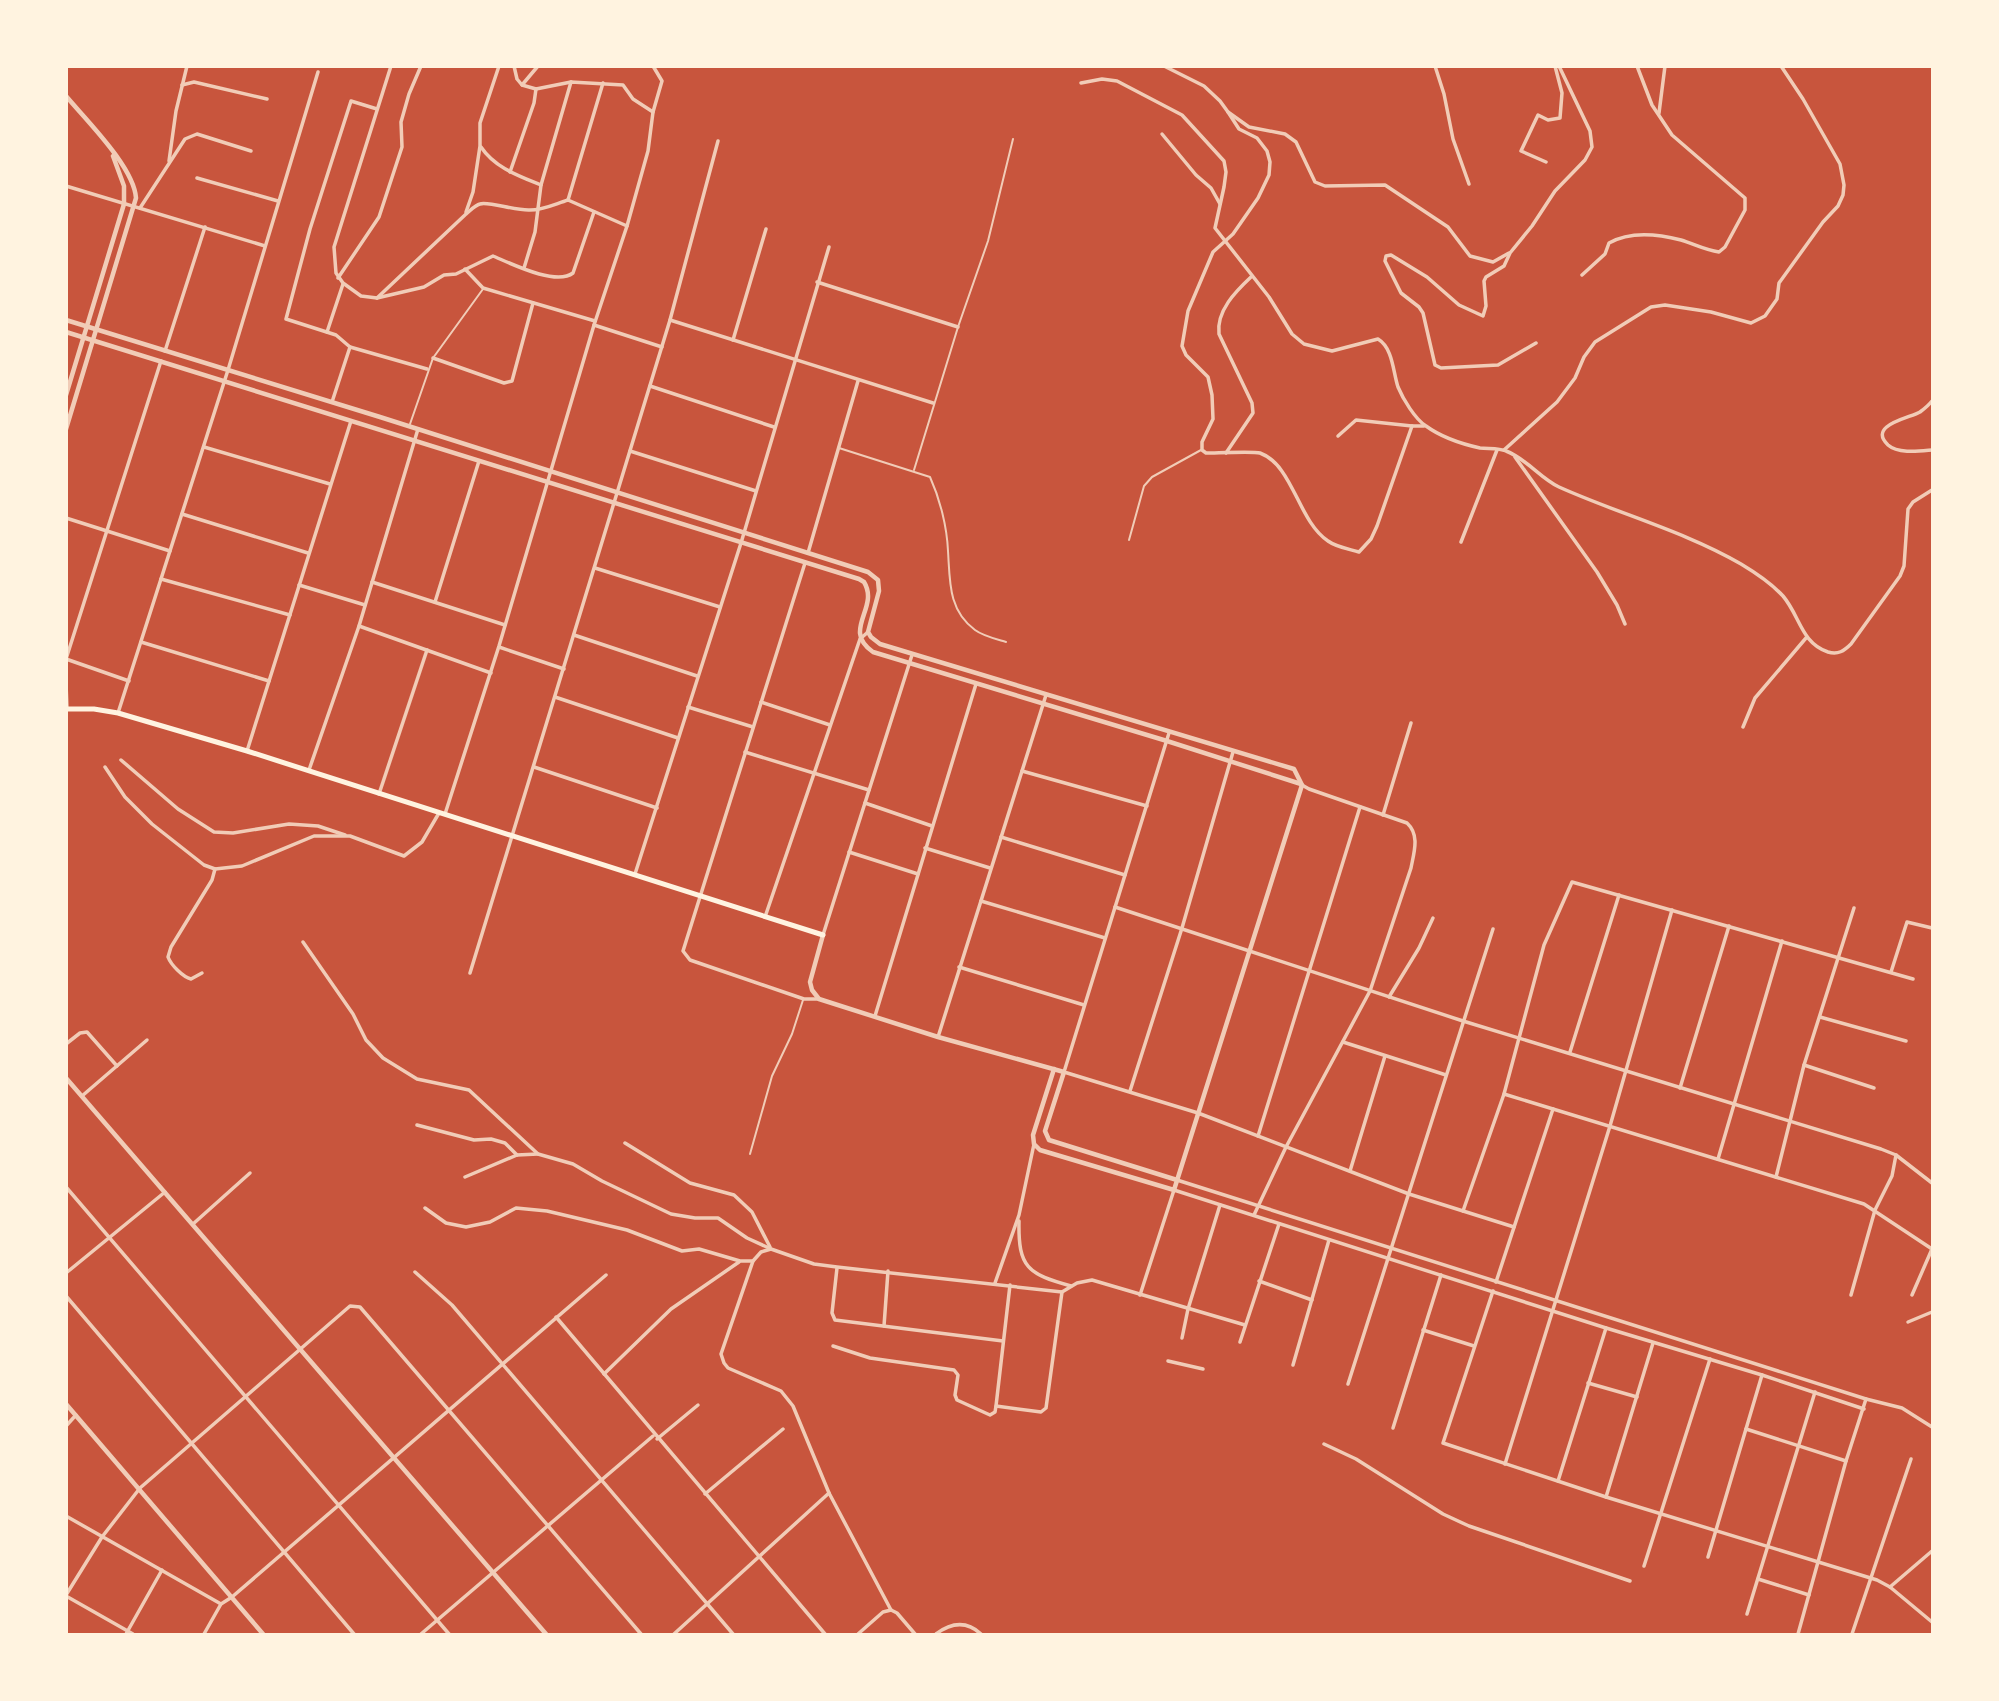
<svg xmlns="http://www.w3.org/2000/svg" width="1999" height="1701" viewBox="0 0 1999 1701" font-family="Poppins,sans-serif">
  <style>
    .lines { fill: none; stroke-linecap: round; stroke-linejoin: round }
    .service { stroke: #f1ccb7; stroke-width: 2 }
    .minor { stroke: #f1ccb7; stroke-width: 3.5 }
    .tertiary { stroke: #f1ccb7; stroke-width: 4.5 }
    .secondary { stroke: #fff3e0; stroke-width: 5 }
  </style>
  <rect width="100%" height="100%" fill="#c8553d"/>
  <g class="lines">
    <!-- service -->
    <g class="service">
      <polyline points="410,424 433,358 483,289"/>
      <path d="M839 448 930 477C940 499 947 527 948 551 950 581 948 610 975 630 983 636 996 639 1006 642"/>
      <polyline points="914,470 958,327 988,241 1013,139"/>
      <polyline points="1129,540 1144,486 1152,477 1201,450"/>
      <polyline points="750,1154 772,1076 792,1034 803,1000"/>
    </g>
    <!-- minor -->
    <g class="minor">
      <path d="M391 66 334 247 336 273 343 283 361 296 377 298 424 287 444 275 456 274 493 256C512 264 556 286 573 273L594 212"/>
      <polyline points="514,66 517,79 522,85 536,89 571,82 623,85 633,99 653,112"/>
      <polyline points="1164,66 1204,86 1220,101 1228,112 1249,127 1285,134 1296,142 1315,182 1325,186 1385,185 1448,227 1470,256 1493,262 1509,253"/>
      <polyline points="1435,66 1444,94 1453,139 1469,184"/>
      <path d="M1081 83 1102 79 1117 81 1182 115 1224 161 1226 172 1224 187 1215 228 1269 297 1292 334 1304 344 1332 351 1378 339C1393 348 1393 372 1398 387 1403 399 1415 419 1426 426 1441 437 1462 444 1480 448 1488 449 1499 448 1506 451 1527 459 1540 478 1559 487 1619 514 1684 531 1741 564 1756 573 1771 583 1783 596 1800 616 1801 643 1828 652 1838 655 1844 651 1851 644L1900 576 1904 566 1908 509 1913 502 1932 490"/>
      <polyline points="182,85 194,82 267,99"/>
      <polyline points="522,85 538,66"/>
      <polyline points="377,109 351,101 310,229 286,319 336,335 350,347 427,369"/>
      <path d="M1228 112 1239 129 1257 138 1267 151 1270 162 1269 175 1258 198 1233 234 1213 252 1188 311 1182 346 1186 355 1208 377 1212 395 1213 419 1202 442V450L1206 453C1216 453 1253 451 1260 453 1293 465 1298 521 1328 541 1336 547 1349 549 1359 552L1371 539 1377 526 1412 426"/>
      <polyline points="1659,113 1665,66"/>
      <polyline points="1162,134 1196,175 1211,188 1220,204"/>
      <path d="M481 147C495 168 519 176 541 185"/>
      <polyline points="169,161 176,111 187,66"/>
      <polyline points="1546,162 1521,151 1538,115 1548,120 1560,118 1562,93 1555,66"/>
      <polyline points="510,172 534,103 536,89"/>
      <polyline points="197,178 278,201"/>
      <polyline points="66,186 265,246"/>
      <polyline points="568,200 603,83"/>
      <polyline points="140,208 185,139 197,134 251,151"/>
      <polyline points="466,212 473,192 480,146 480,123 499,66"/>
      <polyline points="524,268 535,232 541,185 571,82"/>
      <polyline points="465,269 483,288 595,321"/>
      <path d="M1582 275 1605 254 1609 243C1630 231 1658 234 1681 240 1694 244 1705 250 1719 252L1725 247 1745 210V198L1672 135 1652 105 1637 66"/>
      <polyline points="338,278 379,217 402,147 401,122 409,94 421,66"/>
      <polyline points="817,282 958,327"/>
      <path d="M377 298 466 214C470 211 475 205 480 204 488 201 516 211 530 210 543 210 555 204 568 200L627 226"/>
      <polyline points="670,320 933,403"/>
      <polyline points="594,325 662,347"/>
      <polyline points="327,332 343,284"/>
      <polyline points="733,340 766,229"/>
      <polyline points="1536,343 1498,365 1441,368 1435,365 1423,313 1419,307 1401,293 1385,261 1386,256 1391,255 1427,277 1459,305 1483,316 1486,306 1484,281 1486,277 1504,266 1510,253 1532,226 1555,191 1585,160 1592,147 1590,131 1559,66"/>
      <polyline points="165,351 205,227"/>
      <polyline points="433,358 504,383 512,381 533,303"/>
      <polyline points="650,386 774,427"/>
      <path d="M1932 401C1929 405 1924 409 1920 412 1910 418 1867 425 1888 445 1898 454 1920 451 1932 450"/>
      <polyline points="332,402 350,347"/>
      <polyline points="1338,436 1356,420 1412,426 1424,426"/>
      <polyline points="204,447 330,484"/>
      <polyline points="1504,450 1557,402 1575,378 1584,357 1595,342 1651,307 1665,305 1711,312 1751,323 1765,316 1777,299 1779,283 1823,222 1838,206 1843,195 1844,185 1840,164 1803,99 1781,66"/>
      <polyline points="630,451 756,491"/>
      <path d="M1226 453 1253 413 1252 403 1219 334C1216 311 1236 291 1251 277"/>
      <polyline points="1515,457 1597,572 1617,605 1625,624"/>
      <polyline points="182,514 308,553"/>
      <polyline points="66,518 170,551"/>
      <polyline points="1461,542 1497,450"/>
      <polyline points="808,553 858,381"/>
      <polyline points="805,563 683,951 690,960 804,999 819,999"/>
      <polyline points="595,568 720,607"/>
      <polyline points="161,579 290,615"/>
      <polyline points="372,582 505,625"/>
      <polyline points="299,585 365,605"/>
      <polyline points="435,602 479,461"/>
      <polyline points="359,626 491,673"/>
      <polyline points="574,635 697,676"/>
      <polyline points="141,642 269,681"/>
      <polyline points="499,647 564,669"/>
      <polyline points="66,659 161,361"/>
      <polyline points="66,659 129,681"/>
      <polyline points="66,683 67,709"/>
      <polyline points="555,697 678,738"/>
      <polyline points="761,702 830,725"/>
      <polyline points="688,707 753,727"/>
      <polyline points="118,713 228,370 318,72"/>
      <polyline points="1743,727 1755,698 1806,638"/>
      <polyline points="1169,733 1064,1072 1198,1113 1409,1194 1514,1227"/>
      <polyline points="247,751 351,421"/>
      <polyline points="745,752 869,790"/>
      <polyline points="121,760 178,809 214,832 233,833 289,824 318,826 345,835"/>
      <polyline points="105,767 125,797 152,824 204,865 215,869 242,866 314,836 350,836 404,856 422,842 439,813"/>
      <polyline points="534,767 657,808"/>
      <polyline points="309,770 359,626 418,429"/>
      <polyline points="1022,771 1147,806"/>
      <polyline points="379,794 427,650"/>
      <polyline points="865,803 932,826"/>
      <polyline points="445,814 499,646 594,325 627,226 648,151 653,112 662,81 653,66"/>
      <polyline points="1383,815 1411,723"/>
      <polyline points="1001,837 1125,875"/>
      <polyline points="925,848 990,868"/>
      <polyline points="849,852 918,874"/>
      <polyline points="635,874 741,543 829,247"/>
      <polyline points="981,901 1105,938"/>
      <polyline points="1115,907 1463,1021 1881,1149 1896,1155 1932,1183"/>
      <polyline points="765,917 860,639 868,632"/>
      <polyline points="823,935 912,655"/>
      <polyline points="303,942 353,1014 366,1040 383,1058 417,1079 469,1090 538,1154 573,1164 602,1181 671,1214 695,1218 718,1218 747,1238 769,1248"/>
      <polyline points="959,967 1084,1005"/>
      <polyline points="1891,972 1907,922 1932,928"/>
      <path d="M202 973 191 979C183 977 171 965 168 957L171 947 212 880 215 869"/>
      <polyline points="470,973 670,320 718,141"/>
      <polyline points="1389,997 1419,948 1433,918"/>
      <polyline points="875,1016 976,684"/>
      <polyline points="1820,1017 1906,1041"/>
      <polyline points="938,1037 1046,695"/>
      <polyline points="1343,1042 1446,1075"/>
      <polyline points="66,1044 80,1033 87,1032 117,1066"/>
      <polyline points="1570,1052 1619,895"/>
      <polyline points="1804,1065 1874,1088"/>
      <polyline points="1680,1088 1729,926"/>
      <polyline points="1130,1091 1182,928 1233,752"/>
      <polyline points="1504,1094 1864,1204 1932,1249"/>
      <polyline points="82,1096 147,1040"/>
      <polyline points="417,1125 474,1140 491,1139 505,1143 517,1155"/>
      <polyline points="1258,1136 1360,807"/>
      <polyline points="625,1143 690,1183 734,1195 752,1212 770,1247"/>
      <polyline points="1718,1159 1782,941"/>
      <polyline points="1350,1171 1385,1056"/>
      <polyline points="465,1177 517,1155 538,1154"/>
      <polyline points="1776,1177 1804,1065 1854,908"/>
      <polyline points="1177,1180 1866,1399 1902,1408 1932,1427"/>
      <polyline points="66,1187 449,1634"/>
      <polyline points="425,1208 446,1223 466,1227 490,1222 516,1208 547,1211 627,1230 682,1251 699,1249 740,1261 753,1261"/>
      <polyline points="1463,1211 1504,1094 1544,945 1572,882 1913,979"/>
      <path d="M1254 1215 1286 1147 1370 991 1411 868C1414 852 1420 835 1407 823L1309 789 1302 785"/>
      <path d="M1019 1221C1018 1268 1028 1274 1071 1286"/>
      <polyline points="193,1224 250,1173"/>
      <polyline points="837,1268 832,1313 835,1320 1003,1341"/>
      <polyline points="415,1272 452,1305 733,1634"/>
      <polyline points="66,1273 165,1192"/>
      <polyline points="1259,1281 1312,1300"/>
      <polyline points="1496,1282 1553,1109"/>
      <polyline points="995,1283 1019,1215 1034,1144"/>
      <polyline points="1493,1291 1443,1443 1606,1497 1877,1580 1890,1587 1932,1622"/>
      <polyline points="1140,1295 1174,1190 1606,1328 1762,1375 1864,1409"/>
      <polyline points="1851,1295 1875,1210 1892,1176 1896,1155"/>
      <polyline points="1912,1295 1932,1249"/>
      <polyline points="66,1296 354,1634"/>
      <polyline points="556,1317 825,1634"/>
      <polyline points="1908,1322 1932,1312"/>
      <polyline points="884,1326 888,1271"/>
      <polyline points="1423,1330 1474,1346"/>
      <polyline points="1182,1338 1188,1309 1220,1205"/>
      <polyline points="1240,1342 1279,1224"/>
      <polyline points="833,1346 870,1358 954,1370 958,1375 955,1395 957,1400 990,1415 995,1412 996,1406 1010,1285"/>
      <polyline points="1168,1361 1203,1369"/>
      <polyline points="1293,1365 1329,1240"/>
      <polyline points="604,1374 671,1309 739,1262"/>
      <polyline points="1588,1383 1637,1397"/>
      <polyline points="1348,1384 1493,929"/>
      <polyline points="996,1406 1041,1412 1046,1408 1062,1292"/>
      <polyline points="66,1426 76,1415"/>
      <polyline points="1393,1428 1441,1275"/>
      <polyline points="1746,1429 1846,1461"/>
      <polyline points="657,1439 698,1405"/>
      <polyline points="1324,1444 1356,1459 1443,1514 1469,1526 1630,1581"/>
      <polyline points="1505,1464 1610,1126 1672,910"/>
      <polyline points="1558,1481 1606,1328"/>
      <polyline points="705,1494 783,1429"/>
      <polyline points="1606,1497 1653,1343"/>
      <polyline points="66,1516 221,1604"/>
      <polyline points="1708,1557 1762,1375"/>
      <polyline points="1644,1566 1710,1359"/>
      <polyline points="1758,1579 1809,1595"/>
      <polyline points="1890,1587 1932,1551"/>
      <polyline points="66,1595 102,1537 140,1488 350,1306 360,1307 641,1634"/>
      <polyline points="66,1596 133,1634"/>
      <polyline points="1747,1614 1815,1392"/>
      <polyline points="126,1634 162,1570"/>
      <polyline points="204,1634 221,1604 232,1597 606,1275"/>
      <polyline points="421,1634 653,1436"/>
      <polyline points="674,1634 829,1493"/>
      <polyline points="858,1634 883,1612 891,1610"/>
      <polyline points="915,1634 897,1613 891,1610 829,1493 793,1406 781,1391 728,1368 724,1363 721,1354 753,1261 761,1252 771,1249 814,1264 837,1267 1062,1292 1077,1283 1092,1280 1245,1325"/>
      <path d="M936 1634C952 1622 967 1621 981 1634"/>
      <polyline points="1798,1634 1846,1461 1866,1399"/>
      <polyline points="1852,1634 1911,1459"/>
    </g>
    <!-- tertiary -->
    <g class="tertiary">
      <path d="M66 96C86 120 134 167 136 198L66 429"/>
      <polyline points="66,320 380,417 868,572 878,580 879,591 868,632 871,637 880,644 1294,769 1302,785 1174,1190 1040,1150 1034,1144 1033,1135 1054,1069"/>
      <path d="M66 332 859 579 864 582C880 608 841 630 873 652L1167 741 1301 784"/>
      <polyline points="66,395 124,204 124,186 113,156"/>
      <polyline points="823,935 810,982 812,990 819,999 938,1037 1064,1072 1045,1131 1049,1140 1177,1180"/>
      <polyline points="66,1078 546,1634"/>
      <polyline points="66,1404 263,1634"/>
    </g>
    <!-- secondary -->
    <polyline class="secondary" points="66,709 94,709 118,713 247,751 823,935"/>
  </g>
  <!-- border -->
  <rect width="1999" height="1701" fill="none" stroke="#fff3e0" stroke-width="136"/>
</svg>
